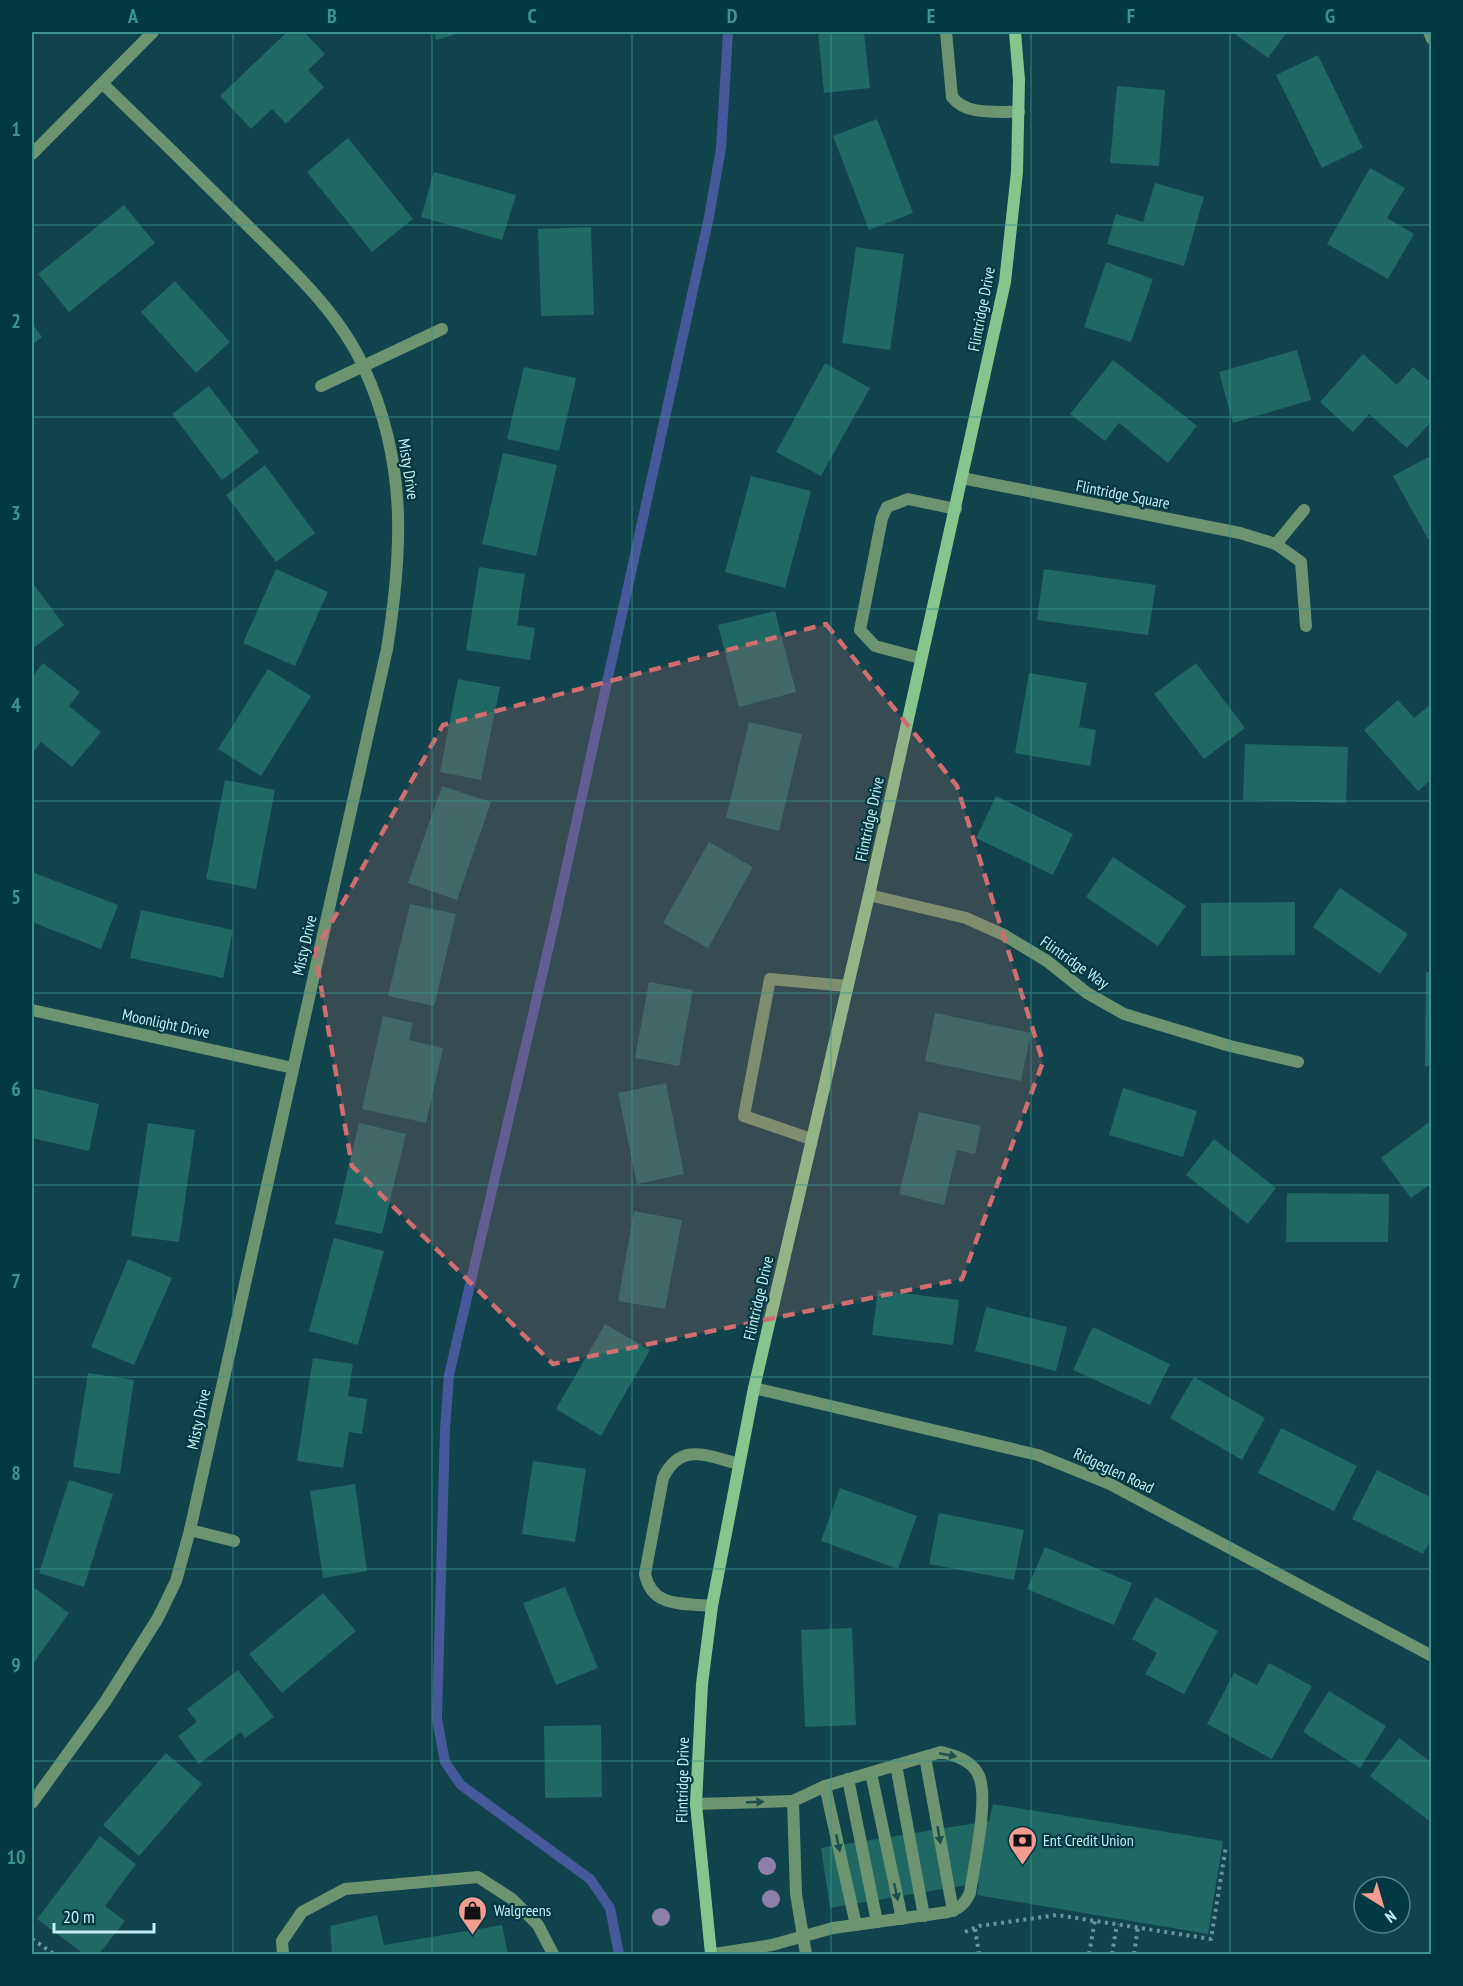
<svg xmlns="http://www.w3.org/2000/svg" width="1463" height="1986" viewBox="0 0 1463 1986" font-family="'PT Sans Narrow',sans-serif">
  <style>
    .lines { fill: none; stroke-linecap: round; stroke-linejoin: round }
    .stream { stroke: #46599b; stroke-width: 10 }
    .building { fill: #1f6863 }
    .path { stroke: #67959d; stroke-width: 4; stroke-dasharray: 3 4.5; stroke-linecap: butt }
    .lane { stroke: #6c9471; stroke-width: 12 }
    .street { stroke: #6c9471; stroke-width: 12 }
    .secondary { stroke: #84c68e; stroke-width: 12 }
    .tree { fill: #8d80a6 }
    .oneway { fill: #1c504c }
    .marked { fill: #d06d70; fill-opacity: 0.2; stroke: #d06d70; stroke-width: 4.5; stroke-dasharray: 12 8; stroke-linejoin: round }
    .grid { fill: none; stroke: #3c9490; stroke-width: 1.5; stroke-opacity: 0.55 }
    .labels { text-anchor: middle; stroke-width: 4.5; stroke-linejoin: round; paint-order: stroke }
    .street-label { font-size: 16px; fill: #c4eef5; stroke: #023940 }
    .poi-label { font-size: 16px; fill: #c4eef5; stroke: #023940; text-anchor: start }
    .neatline { fill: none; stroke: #3c9490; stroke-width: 2 }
    .grid-label { font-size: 20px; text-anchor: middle; font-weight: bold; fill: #3c9490 }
  </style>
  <rect width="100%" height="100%" fill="#10434b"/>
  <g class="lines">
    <!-- stream -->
    <polyline class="stream" points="619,1954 610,1908 590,1879 461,1785 445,1762 437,1719 445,1429 449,1375 554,924 709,217 721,148 728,32"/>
  </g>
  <!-- building -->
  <g class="building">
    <polygon points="287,32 304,32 325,54 308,70 324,87 286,124 272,109 251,129 220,96"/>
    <polygon points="434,32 464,32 436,40"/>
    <polygon points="818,32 864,32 870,88 824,93"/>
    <polygon points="1232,32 1287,32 1268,58"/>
    <polygon points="1318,55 1363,148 1322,168 1276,75"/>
    <polygon points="1117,86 1165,90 1159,166 1110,163"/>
    <polygon points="877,119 913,213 869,230 833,136"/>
    <polygon points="348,138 413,219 372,252 307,172"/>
    <polygon points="1370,168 1405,188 1387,218 1414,234 1388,279 1327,244"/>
    <polygon points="434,172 516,195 502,240 421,217"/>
    <polygon points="1155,183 1204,197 1184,266 1107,244 1116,214 1143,222"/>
    <polygon points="124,205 155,243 69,312 38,274"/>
    <polygon points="591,227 594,315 541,316 538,229"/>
    <polygon points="856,247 904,254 890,350 842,343"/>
    <polygon points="1106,262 1153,279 1131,342 1084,327"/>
    <polygon points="175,281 230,342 196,373 141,312"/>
    <polygon points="32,323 42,337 32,345"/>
    <polygon points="1297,350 1311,400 1233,423 1219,372"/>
    <polygon points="1363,354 1397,385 1413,367 1432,383 1432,421 1407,448 1369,414 1353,432 1320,402"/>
    <polygon points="1113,360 1197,426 1168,463 1119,423 1105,441 1070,414"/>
    <polygon points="825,363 870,388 821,476 776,452"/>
    <polygon points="524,367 576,378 559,451 507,439"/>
    <polygon points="209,386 259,452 222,480 172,414"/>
    <polygon points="503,453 557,465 536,556 482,544"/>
    <polygon points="1432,455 1432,546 1393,476"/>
    <polygon points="265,465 315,533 276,562 226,495"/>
    <polygon points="751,476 811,491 785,588 725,572"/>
    <polygon points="479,567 525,574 517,625 535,628 530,660 466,650"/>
    <polygon points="276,569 328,592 295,666 243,643"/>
    <polygon points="1044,569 1156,585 1148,635 1037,620"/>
    <polygon points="32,582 64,625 32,649"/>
    <polygon points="775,611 796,692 739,707 718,625"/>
    <polygon points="43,663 80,692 69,706 101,732 72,767 41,742 32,754 32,677"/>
    <polygon points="1196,663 1245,728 1204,759 1154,694"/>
    <polygon points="268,669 311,696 261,776 218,749"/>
    <polygon points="1029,673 1087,683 1079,727 1096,730 1090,766 1015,753"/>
    <polygon points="458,679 500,687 481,780 440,772"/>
    <polygon points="1398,700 1414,718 1432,703 1432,779 1418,791 1364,730"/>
    <polygon points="749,722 802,734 779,831 726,818"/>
    <polygon points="1245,744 1348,747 1346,803 1243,800"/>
    <polygon points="225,780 275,790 256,889 206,879"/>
    <polygon points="442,786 491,802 457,900 408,883"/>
    <polygon points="996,796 1073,834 1053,875 976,838"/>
    <polygon points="709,842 753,867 708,948 663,923"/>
    <polygon points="1113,857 1186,906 1158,946 1086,897"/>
    <polygon points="32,872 118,905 101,949 32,922"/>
    <polygon points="1340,888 1408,934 1380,974 1313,927"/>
    <polygon points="1295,902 1295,955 1201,956 1201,903"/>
    <polygon points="410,904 456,914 434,1006 388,996"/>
    <polygon points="141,910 233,930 223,978 130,958"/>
    <polygon points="1426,972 1432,972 1432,1066 1425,1066"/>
    <polygon points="649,982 693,990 679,1066 635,1058"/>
    <polygon points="935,1013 1031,1033 1021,1081 925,1061"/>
    <polygon points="383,1016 413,1023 409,1040 443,1048 426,1123 362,1109"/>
    <polygon points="666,1083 684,1174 637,1184 618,1093"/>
    <polygon points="32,1088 99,1104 89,1151 32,1138"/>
    <polygon points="1123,1088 1197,1111 1183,1157 1109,1135"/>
    <polygon points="919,1112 981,1126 975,1154 957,1150 944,1205 899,1194"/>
    <polygon points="1432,1120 1432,1183 1411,1198 1381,1158"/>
    <polygon points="148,1123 195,1130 179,1242 131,1236"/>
    <polygon points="359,1123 406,1134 382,1234 335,1224"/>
    <polygon points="1214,1139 1276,1188 1248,1224 1186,1175"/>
    <polygon points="1287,1193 1389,1194 1388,1242 1286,1242"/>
    <polygon points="634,1211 682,1220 665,1309 618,1301"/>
    <polygon points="334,1238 384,1251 358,1345 309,1331"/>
    <polygon points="128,1259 172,1278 134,1365 91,1347"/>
    <polygon points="878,1290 959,1300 953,1345 872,1335"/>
    <polygon points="986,1307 1067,1327 1056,1371 975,1351"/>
    <polygon points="605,1324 650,1350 601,1436 556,1409"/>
    <polygon points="1093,1327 1170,1364 1150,1405 1073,1370"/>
    <polygon points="313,1358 353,1364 348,1396 367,1399 362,1434 349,1432 343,1468 297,1461"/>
    <polygon points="88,1373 134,1380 120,1474 73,1467"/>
    <polygon points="1194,1377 1265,1418 1242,1460 1170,1418"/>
    <polygon points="1281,1428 1357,1466 1334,1511 1258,1473"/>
    <polygon points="533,1461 586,1469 575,1542 522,1534"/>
    <polygon points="1377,1470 1432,1498 1432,1537 1423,1554 1352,1519"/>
    <polygon points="69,1480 113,1494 84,1587 39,1573"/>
    <polygon points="355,1484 367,1571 323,1578 310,1491"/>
    <polygon points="840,1488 917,1516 898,1569 821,1541"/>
    <polygon points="939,1513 1024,1530 1014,1580 929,1564"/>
    <polygon points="1045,1547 1132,1583 1114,1625 1027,1589"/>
    <polygon points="32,1586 69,1613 32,1665"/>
    <polygon points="565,1587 598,1668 556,1685 523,1603"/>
    <polygon points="323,1593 356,1631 282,1693 249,1654"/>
    <polygon points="1155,1597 1218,1631 1184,1694 1145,1674 1157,1653 1132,1639"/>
    <polygon points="852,1628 856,1725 805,1727 801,1630"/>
    <polygon points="1269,1663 1312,1686 1272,1759 1207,1724 1234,1673 1257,1685"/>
    <polygon points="238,1670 274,1717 245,1738 241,1732 199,1764 178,1736 197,1722 187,1709"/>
    <polygon points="1329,1691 1386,1726 1360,1768 1303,1732"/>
    <polygon points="601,1725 602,1797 545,1798 544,1726"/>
    <polygon points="1399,1738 1432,1763 1432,1823 1370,1776"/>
    <polygon points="166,1753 202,1784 139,1856 103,1825"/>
    <polygon points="993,1804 1223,1841 1208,1934 977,1895 979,1883 830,1908 821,1848 989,1821"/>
    <polygon points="100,1836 136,1864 105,1906 125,1921 99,1954 84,1954 37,1919"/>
    <polygon points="377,1915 384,1945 502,1925 508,1954 332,1954 330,1926"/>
  </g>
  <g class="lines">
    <!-- path -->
    <g class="path">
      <polyline points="975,1929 979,1954"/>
      <polyline points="965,1932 979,1926 1057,1915 1211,1939 1226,1846"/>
      <polyline points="32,1939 54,1954"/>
      <polyline points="1089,1954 1095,1920"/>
      <polyline points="1112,1954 1117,1924"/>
      <polyline points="1134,1954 1138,1927"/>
    </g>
    <!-- lane -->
    <g class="lane">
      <polyline points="925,1757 953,1911"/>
      <polyline points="896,1765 924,1916"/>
      <polyline points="871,1773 902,1919"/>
      <polyline points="848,1779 877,1922"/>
      <polyline points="825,1786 856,1925"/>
      <polyline points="696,1804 793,1801 796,1894 806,1954"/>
      <polyline points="283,1954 282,1941 302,1912 345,1889 478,1877 512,1899 538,1925 553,1954"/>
      <path d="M714 1954 772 1945 833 1928 948 1912C960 1909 965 1903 970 1893 974 1865 989 1799 979 1776 973 1761 955 1755 941 1752L825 1786 793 1801"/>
    </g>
    <!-- street -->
    <g class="street">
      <path d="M946 32 952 97C967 116 996 111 1019 112"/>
      <polyline points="1429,32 1432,39"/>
      <polyline points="32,154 153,32"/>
      <polyline points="321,386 442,329"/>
      <polyline points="962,478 1240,533 1276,544 1301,562 1306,626"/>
      <polyline points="1276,544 1304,510"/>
      <polyline points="920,658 875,646 860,630 882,518 887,507 908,499 956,509"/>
      <polyline points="869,895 966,918 1004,935 1047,961 1087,993 1124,1014 1230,1046 1298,1062"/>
      <polyline points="32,1010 293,1068"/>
      <polyline points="811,1139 744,1116 770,979 847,986"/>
      <polyline points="754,1388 1038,1455 1110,1484 1432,1656"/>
      <polyline points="190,1530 234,1541"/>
      <path d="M712 1606C682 1603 652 1608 645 1574L663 1478C681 1441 707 1456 739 1464"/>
      <path d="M32 1803 105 1702 158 1618 176 1581 190 1530 387 649C403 549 407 462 364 368 339 311 286 264 243 221 197 175 150 129 103 84"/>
    </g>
    <!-- secondary -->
    <polyline class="secondary" points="711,1954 696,1804 702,1684 712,1606 754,1388 869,895 1005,282 1017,172 1019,80 1015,32"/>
  </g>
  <!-- trees -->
  <g class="tree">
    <circle cx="767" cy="1866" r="9"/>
    <circle cx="771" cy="1899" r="9"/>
    <circle cx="661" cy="1917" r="9"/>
  </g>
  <!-- one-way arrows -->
  <defs><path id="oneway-solid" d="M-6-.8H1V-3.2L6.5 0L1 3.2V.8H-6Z" transform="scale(1.5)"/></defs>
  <g class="oneway">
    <use href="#oneway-solid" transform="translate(948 1755) rotate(11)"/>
    <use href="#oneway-solid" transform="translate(755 1802) rotate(-2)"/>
    <use href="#oneway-solid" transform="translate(939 1835) rotate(80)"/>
    <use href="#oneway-solid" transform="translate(838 1843) rotate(78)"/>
    <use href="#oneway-solid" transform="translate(896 1892) rotate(78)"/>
  </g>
  <!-- marked area -->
  <path class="marked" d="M826 624 957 786 1043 1062 962 1279 553 1364 352 1166 315 952 443 725Z"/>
  <!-- grid -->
  <path class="grid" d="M233 32V1954M432 32V1954M632 32V1954M831 32V1954M1031 32V1954M1230 32V1954M32 225H1432M32 417H1432M32 609H1432M32 801H1432M32 993H1432M32 1185H1432M32 1377H1432M32 1569H1432M32 1761H1432"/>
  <!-- icons -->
  <defs>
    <symbol id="bank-pin" viewBox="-11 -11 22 30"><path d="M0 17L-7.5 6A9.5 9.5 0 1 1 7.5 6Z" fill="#f59c90" stroke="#023940"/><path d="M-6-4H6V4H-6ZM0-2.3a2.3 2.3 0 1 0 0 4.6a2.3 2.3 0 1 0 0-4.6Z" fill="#111"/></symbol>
    <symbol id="shop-pin" viewBox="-11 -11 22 30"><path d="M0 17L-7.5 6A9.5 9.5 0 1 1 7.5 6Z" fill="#f59c90" stroke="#023940"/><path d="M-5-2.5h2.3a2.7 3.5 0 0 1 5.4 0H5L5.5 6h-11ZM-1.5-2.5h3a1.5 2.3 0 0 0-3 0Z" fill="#111"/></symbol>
  </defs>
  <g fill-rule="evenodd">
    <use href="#bank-pin" x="1006" y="1824" width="33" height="45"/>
    <use href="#shop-pin" x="456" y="1894" width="33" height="45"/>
  </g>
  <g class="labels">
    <!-- street labels -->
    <g class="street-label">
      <text transform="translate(981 309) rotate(-79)" y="6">Flintridge Drive</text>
      <text transform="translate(409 469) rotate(81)" y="6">Misty Drive</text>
      <text transform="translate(1123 494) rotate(11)" y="6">Flintridge Square</text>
      <text transform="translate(869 819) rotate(-78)" y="6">Flintridge Drive</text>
      <text transform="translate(304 945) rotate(-77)" y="6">Misty Drive</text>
      <text transform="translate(1075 962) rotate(35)" y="6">Flintridge Way</text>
      <text transform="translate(166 1023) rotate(12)" y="6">Moonlight Drive</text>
      <text transform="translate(758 1298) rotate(-77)" y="6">Flintridge Drive</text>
      <text transform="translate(198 1419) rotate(-78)" y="6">Misty Drive</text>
      <text transform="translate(1114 1470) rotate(25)" y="6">Ridgeglen Road</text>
      <text transform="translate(682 1780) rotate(-89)" y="6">Flintridge Drive</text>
    </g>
    <!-- poi labels -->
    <g class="poi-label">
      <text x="1043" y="1846">Ent Credit Union</text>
      <text x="494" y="1916">Walgreens</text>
    </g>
  </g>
  <!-- border -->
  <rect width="1463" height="1986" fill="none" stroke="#023940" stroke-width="66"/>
  <!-- north arrow -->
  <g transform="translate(1382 1905) rotate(143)"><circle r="28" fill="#023940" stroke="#508188" stroke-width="1.5"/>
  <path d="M0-4.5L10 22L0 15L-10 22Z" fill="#f59c90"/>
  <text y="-9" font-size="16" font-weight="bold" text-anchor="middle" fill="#c4eef5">N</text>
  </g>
  <!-- scale -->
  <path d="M54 1923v9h100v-9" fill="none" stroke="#c4eef5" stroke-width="3"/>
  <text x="63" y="1923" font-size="18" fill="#c4eef5" stroke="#023940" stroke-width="4.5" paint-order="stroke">20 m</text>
  <rect x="33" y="33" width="1397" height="1920" class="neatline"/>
  <g class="grid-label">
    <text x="133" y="23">A</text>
    <text x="332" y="23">B</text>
    <text x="532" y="23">C</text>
    <text x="732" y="23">D</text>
    <text x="931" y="23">E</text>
    <text x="1131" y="23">F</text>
    <text x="1330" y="23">G</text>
    <text x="16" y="136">1</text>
    <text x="16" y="328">2</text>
    <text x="16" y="520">3</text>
    <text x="16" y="712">4</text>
    <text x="16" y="904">5</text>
    <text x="16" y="1096">6</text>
    <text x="16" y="1288">7</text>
    <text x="16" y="1480">8</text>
    <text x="16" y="1672">9</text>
    <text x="16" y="1864">10</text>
  </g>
</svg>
